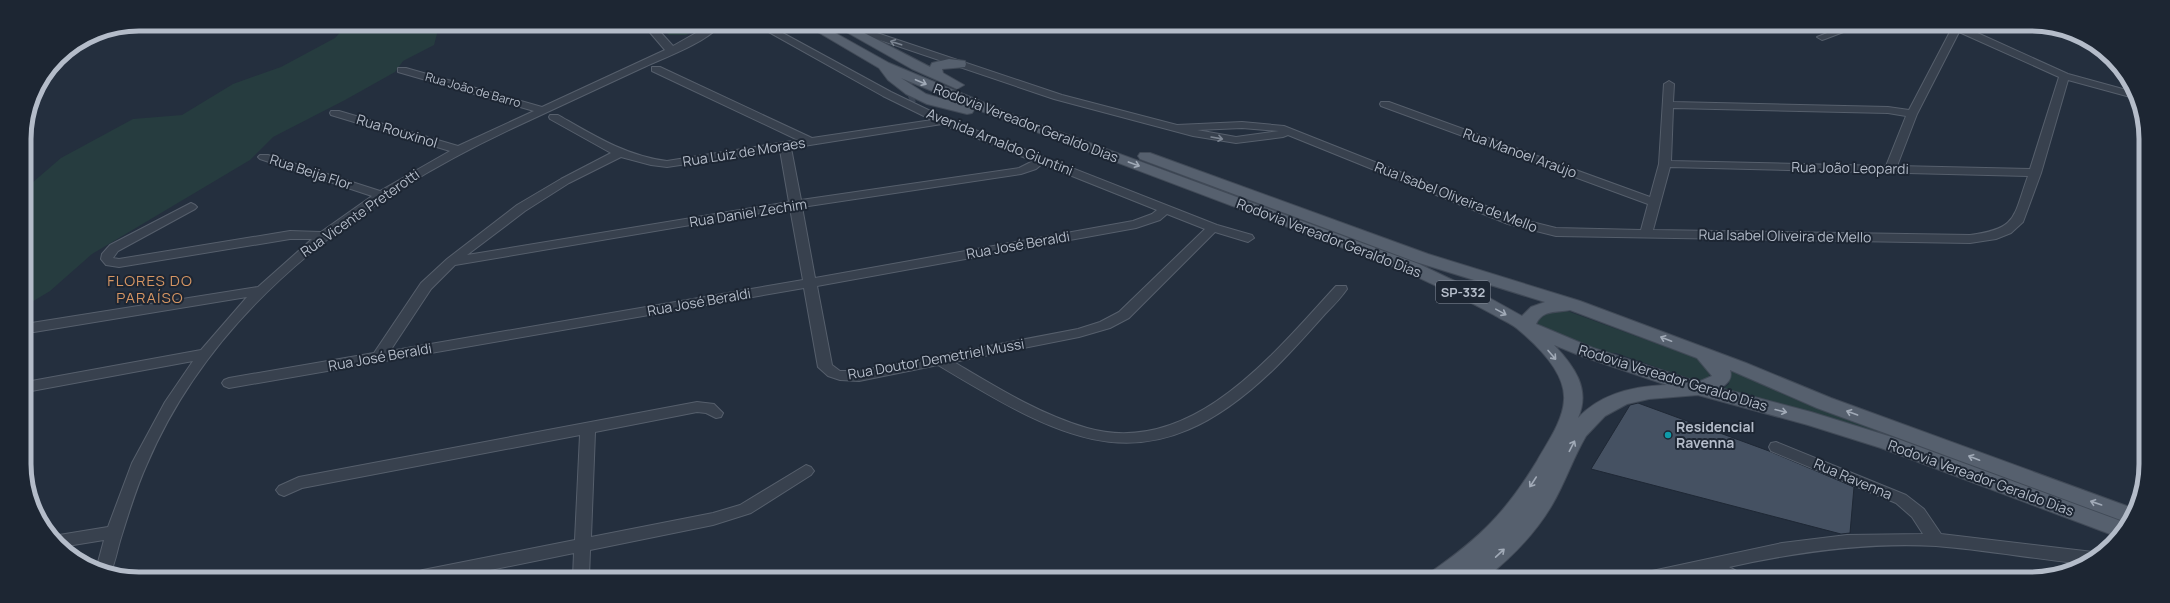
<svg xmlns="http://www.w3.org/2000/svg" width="2170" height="603" viewBox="0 0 2170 603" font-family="Manrope,sans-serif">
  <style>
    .green { fill: #263c3f }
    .building { fill: #455162; stroke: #1f2835 }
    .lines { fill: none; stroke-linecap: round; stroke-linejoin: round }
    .minor-tunnel { stroke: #3a4453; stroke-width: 10; stroke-dasharray: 10 5; stroke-linecap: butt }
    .minor-casing { stroke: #565f6c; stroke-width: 2 }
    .major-casing { stroke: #414a57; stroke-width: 2 }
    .minor { fill: #38414e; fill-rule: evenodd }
    .major { fill: #56606e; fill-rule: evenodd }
    .oneway { stroke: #7c8592 }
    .oneway2 { stroke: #a1aab7 }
    .culture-dot { fill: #0f9aa8; stroke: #1d2633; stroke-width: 1.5 }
    .labels { text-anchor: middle; stroke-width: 4; stroke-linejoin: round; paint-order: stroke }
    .far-street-label { font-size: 12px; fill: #b4bcc9; stroke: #1d2633 }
    .shield { fill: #1d2633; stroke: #878f9c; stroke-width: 1 }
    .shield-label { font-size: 13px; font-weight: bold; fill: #b4bcc9 }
    .street-label { font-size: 14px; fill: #b4bcc9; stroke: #1d2633 }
    .poi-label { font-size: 14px; font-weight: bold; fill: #b4bcc9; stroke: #1d2633; text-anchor: start }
    .neighbourhood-label { font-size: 15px; letter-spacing: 1px; fill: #d59563; stroke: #1d2633 }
    .rim { fill: none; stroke: #b4bcc9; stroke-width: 5 }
  </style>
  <rect width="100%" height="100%" fill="#242f3e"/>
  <!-- green -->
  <g class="green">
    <polygon points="348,24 435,24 438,30 434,45 403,61 395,72 345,100 273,137 250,160 92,254 50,291 25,306 25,189 61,158 133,119 182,115 233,84 281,67 335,38"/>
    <polygon points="679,25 701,25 702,26 686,35 669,35 663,29"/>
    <path d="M1559 308 1696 358C1705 364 1711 367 1709 378L1700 381 1693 380 1616 353 1598 352 1559 337 1538 325V316Z"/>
    <polygon points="1727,368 1881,432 2130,523 2125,528 1720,391 1729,384"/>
  </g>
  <!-- building -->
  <polygon class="building" points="1638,403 1769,451 1854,487 1850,533 1841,534 1591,469 1630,405"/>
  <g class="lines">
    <!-- minor-tunnel -->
    <polyline class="minor-tunnel" points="909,99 914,97"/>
    <defs>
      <g id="minor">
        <path d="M618 25H654L673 46 710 25H721C703 44 666 57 642 68 599 88 556 108 513 128 362 199 215 305 147 464 136 488 128 515 120 541 117 551 115 564 110 573L97 566 104 540 61 547 53 536 108 527 132 463 165 402 193 361 26 392V382L201 350 247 297 34 332H25V324L258 287 312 239H290L119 267 106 265 101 259 102 254 110 245 191 203 195 205 197 207 195 209 118 251 113 258 119 259 290 231 321 232 372 196 260 159 258 157 260 155H268L380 191 450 151 331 115 330 113 331 111H339L458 146 534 111 398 72V68H406L542 107 665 50 647 29 623 28Z"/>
        <path d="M756 25H768L891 92 947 119 1217 225 1252 235 1254 238 1248 242 1215 232 1129 318 1110 328 1079 337 954 362C996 387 1039 414 1087 428 1192 458 1274 353 1336 286H1346L1347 289C1341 298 1333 306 1325 314 1309 332 1293 350 1276 367 1150 490 1069 444 938 365L859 381 840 380 828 376 818 367 804 288 229 388 224 386 222 383 224 380 229 378 374 353 421 283 447 259 517 205 561 179 611 153 550 119 549 117 550 115H558C593 135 626 156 667 161L798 140 652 71V67H660L812 138 932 120 883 96ZM942 124 1033 161 1019 168 801 200 791 148ZM780 150 789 202 467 255 525 211 569 183 621 157 651 165 667 167ZM1042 164 1157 210 1152 214 1133 221 815 278 802 207 1021 174 1036 169ZM790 208 803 280 390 351 431 289 455 265ZM1167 214 1205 229 1119 312 1100 322 1078 329 859 371H840L832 365 817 286 1136 228 1160 220Z"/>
        <path d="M848 26 874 32 1062 95 1177 125 1242 122 1284 126 1516 218 1556 228 1641 230 1648 204 1381 106 1380 104 1381 102H1389L1650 197 1659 164 1664 84 1669 81 1674 84 1673 102 1888 107 1909 110 1952 28 1949 26H1962L2068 74 2130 91 2134 98 2068 80 2041 173 2023 222 2011 233 1996 239 1970 243 1556 236 1508 224 1288 135 1283 137 1236 143 1193 136 1054 99 868 36 845 31V27ZM1959 32 2059 77 2030 169 1897 166 1917 114ZM1673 108 1888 113 1906 116 1886 166 1671 161ZM1242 128 1279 131 1236 137 1197 130ZM1670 167 2028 176C2013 217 2018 229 1970 235L1653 230Z"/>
        <polygon points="1845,26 1859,26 1825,39 1822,40 1817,37"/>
        <polygon points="71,49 73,51 71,53 58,65 52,66 58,58"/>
        <polygon points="697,402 714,404 723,413 721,417 716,418 706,413 697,412 595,432 591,537 713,513 740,505 806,465 811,467 814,471 811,475 751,513 713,525 590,550 589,577 573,577 574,553 456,577 415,577 417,572 423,570 575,540 580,435 302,488 284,496 279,494 276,490 279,486 299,477"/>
        <path d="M1776 442 1906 495 1924 509 1941 534 2093 552 2099 555 2084 564C2035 559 1986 550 1936 546 1866 542 1797 552 1729 567L1740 573 1742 578H1720L1708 572 1680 578H1644L1646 573 1652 571 1782 543 1847 535 1923 534 1912 517 1896 503 1771 451 1769 447 1771 443Z"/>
      </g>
      <g id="major">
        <path d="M806 25H821L889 63 1011 114 1419 264 1486 296 1522 316 1531 307 1545 302 1416 262 1140 159 1138 156 1140 153H1150L1428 254 1580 301 1746 363 1831 398 2135 509 2130 522H2126L1817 408 1730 370C1733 379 1727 384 1720 388L1811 412 1895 438 2129 524 2118 537 1881 448 1808 425 1698 395 1649 399 1627 404 1605 416 1586 436C1573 458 1565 483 1552 505 1535 534 1512 557 1486 578H1460L1463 573 1455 578H1428L1431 572C1481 537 1506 512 1537 461 1547 443 1563 421 1564 400 1566 374 1539 347 1520 331 1513 324 1502 320 1494 315 1466 299 1436 286 1407 272L973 108 974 110 972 113 967 114 927 104 906 94 888 80 879 68ZM901 78 968 106 926 94ZM1570 310 1697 358 1712 376 1698 382 1593 348 1536 324C1543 309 1557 313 1570 310ZM1554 345 1581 356 1667 385C1635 386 1601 393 1578 418 1591 389 1574 366 1554 345Z"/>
        <polygon points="834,25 849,25 930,67 932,63 949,59 965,61 966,64 965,67 942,69 943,73 964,85 957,89 912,69"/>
      </g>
    </defs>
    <!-- minor casing -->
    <use href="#minor" class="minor-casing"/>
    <!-- major casing -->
    <use href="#major" class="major-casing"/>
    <!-- minor -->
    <use href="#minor" class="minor"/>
    <!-- major -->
    <use href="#major" class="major"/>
  </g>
  <!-- one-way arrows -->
  <defs><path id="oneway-shaft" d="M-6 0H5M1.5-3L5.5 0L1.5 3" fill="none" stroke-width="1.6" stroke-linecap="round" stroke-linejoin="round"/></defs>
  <g class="oneway">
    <use href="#oneway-shaft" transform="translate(896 43) rotate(-162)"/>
    <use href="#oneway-shaft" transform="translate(1217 138) rotate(10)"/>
  </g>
  <g class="oneway2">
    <use href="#oneway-shaft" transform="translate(921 82) rotate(23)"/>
    <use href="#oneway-shaft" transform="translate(1134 164) rotate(20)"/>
    <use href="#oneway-shaft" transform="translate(1501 312) rotate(29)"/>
    <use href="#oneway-shaft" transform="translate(1666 339) rotate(-159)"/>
    <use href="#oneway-shaft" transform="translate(1552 355) rotate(49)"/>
    <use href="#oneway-shaft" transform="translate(1781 411) rotate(14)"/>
    <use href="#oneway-shaft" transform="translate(1852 413) rotate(-160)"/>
    <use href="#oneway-shaft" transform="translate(1572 446) rotate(-63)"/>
    <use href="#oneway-shaft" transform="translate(1974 458) rotate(-159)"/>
    <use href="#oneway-shaft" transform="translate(1533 482) rotate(123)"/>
    <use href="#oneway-shaft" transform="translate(2096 503) rotate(-161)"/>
    <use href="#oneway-shaft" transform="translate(1500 553) rotate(-43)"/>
  </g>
  <!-- markers -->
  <circle class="culture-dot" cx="1668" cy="435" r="4"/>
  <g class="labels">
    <!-- far-street labels -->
    <g class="far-street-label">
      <text transform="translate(473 90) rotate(16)" y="4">Rua João de Barro</text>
    </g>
    <!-- shield labels -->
    <rect class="shield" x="1436" y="281" width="54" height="22" rx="3"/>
    <g class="shield-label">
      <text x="1463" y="297">SP-332</text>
    </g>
    <!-- street labels -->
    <g class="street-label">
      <text transform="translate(1026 123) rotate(21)" y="5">Rodovia Vereador Geraldo Dias</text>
      <text transform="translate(397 131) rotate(17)" y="5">Rua Rouxinol</text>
      <text transform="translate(1000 142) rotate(22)" y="5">Avenida Arnaldo Giuntini</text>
      <text transform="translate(744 152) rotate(-9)" y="5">Rua Luiz de Moraes</text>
      <text transform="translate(1520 153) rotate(20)" y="5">Rua Manoel Araújo</text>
      <text transform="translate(1850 168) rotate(1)" y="5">Rua João Leopardi</text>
      <text transform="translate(311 172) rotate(18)" y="5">Rua Beija Flor</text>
      <text transform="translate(1456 197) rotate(21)" y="5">Rua Isabel Oliveira de Mello</text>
      <text transform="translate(360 213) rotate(-35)" y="5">Rua Vicente Preterotti</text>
      <text transform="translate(748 213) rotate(-9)" y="5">Rua Daniel Zechim</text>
      <text transform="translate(1785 236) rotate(1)" y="5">Rua Isabel Oliveira de Mello</text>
      <text transform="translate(1329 238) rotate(21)" y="5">Rodovia Vereador Geraldo Dias</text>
      <text transform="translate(1018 245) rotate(-10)" y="5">Rua José Beraldi</text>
      <text transform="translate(699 302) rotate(-10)" y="5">Rua José Beraldi</text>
      <text transform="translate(380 357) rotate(-10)" y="5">Rua José Beraldi</text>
      <text transform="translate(936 359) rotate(-10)" y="5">Rua Doutor Demetriel Mussi</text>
      <text transform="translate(1673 378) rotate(17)" y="5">Rodovia Vereador Geraldo Dias</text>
      <text transform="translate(1981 478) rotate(20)" y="5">Rodovia Vereador Geraldo Dias</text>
      <text transform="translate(1853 479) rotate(23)" y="5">Rua Ravenna</text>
    </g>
    <!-- poi labels -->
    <g class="poi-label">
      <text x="1676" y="432">Residencial<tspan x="1676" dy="16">Ravenna</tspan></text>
    </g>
    <!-- neighbourhood labels -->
    <g class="neighbourhood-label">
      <text x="150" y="286">FLORES DO<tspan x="150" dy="17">PARAÍSO</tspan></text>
    </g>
  </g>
  <!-- crop -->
  <path d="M0 0H2170V603H0ZM139 31H2031A108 108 0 0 1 2139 139V464A108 108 0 0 1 2031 572H139A108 108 0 0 1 31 464V139A108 108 0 0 1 139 31Z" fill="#1d2633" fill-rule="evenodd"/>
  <path class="rim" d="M139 31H2031A108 108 0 0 1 2139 139V464A108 108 0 0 1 2031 572H139A108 108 0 0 1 31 464V139A108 108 0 0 1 139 31Z"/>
</svg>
